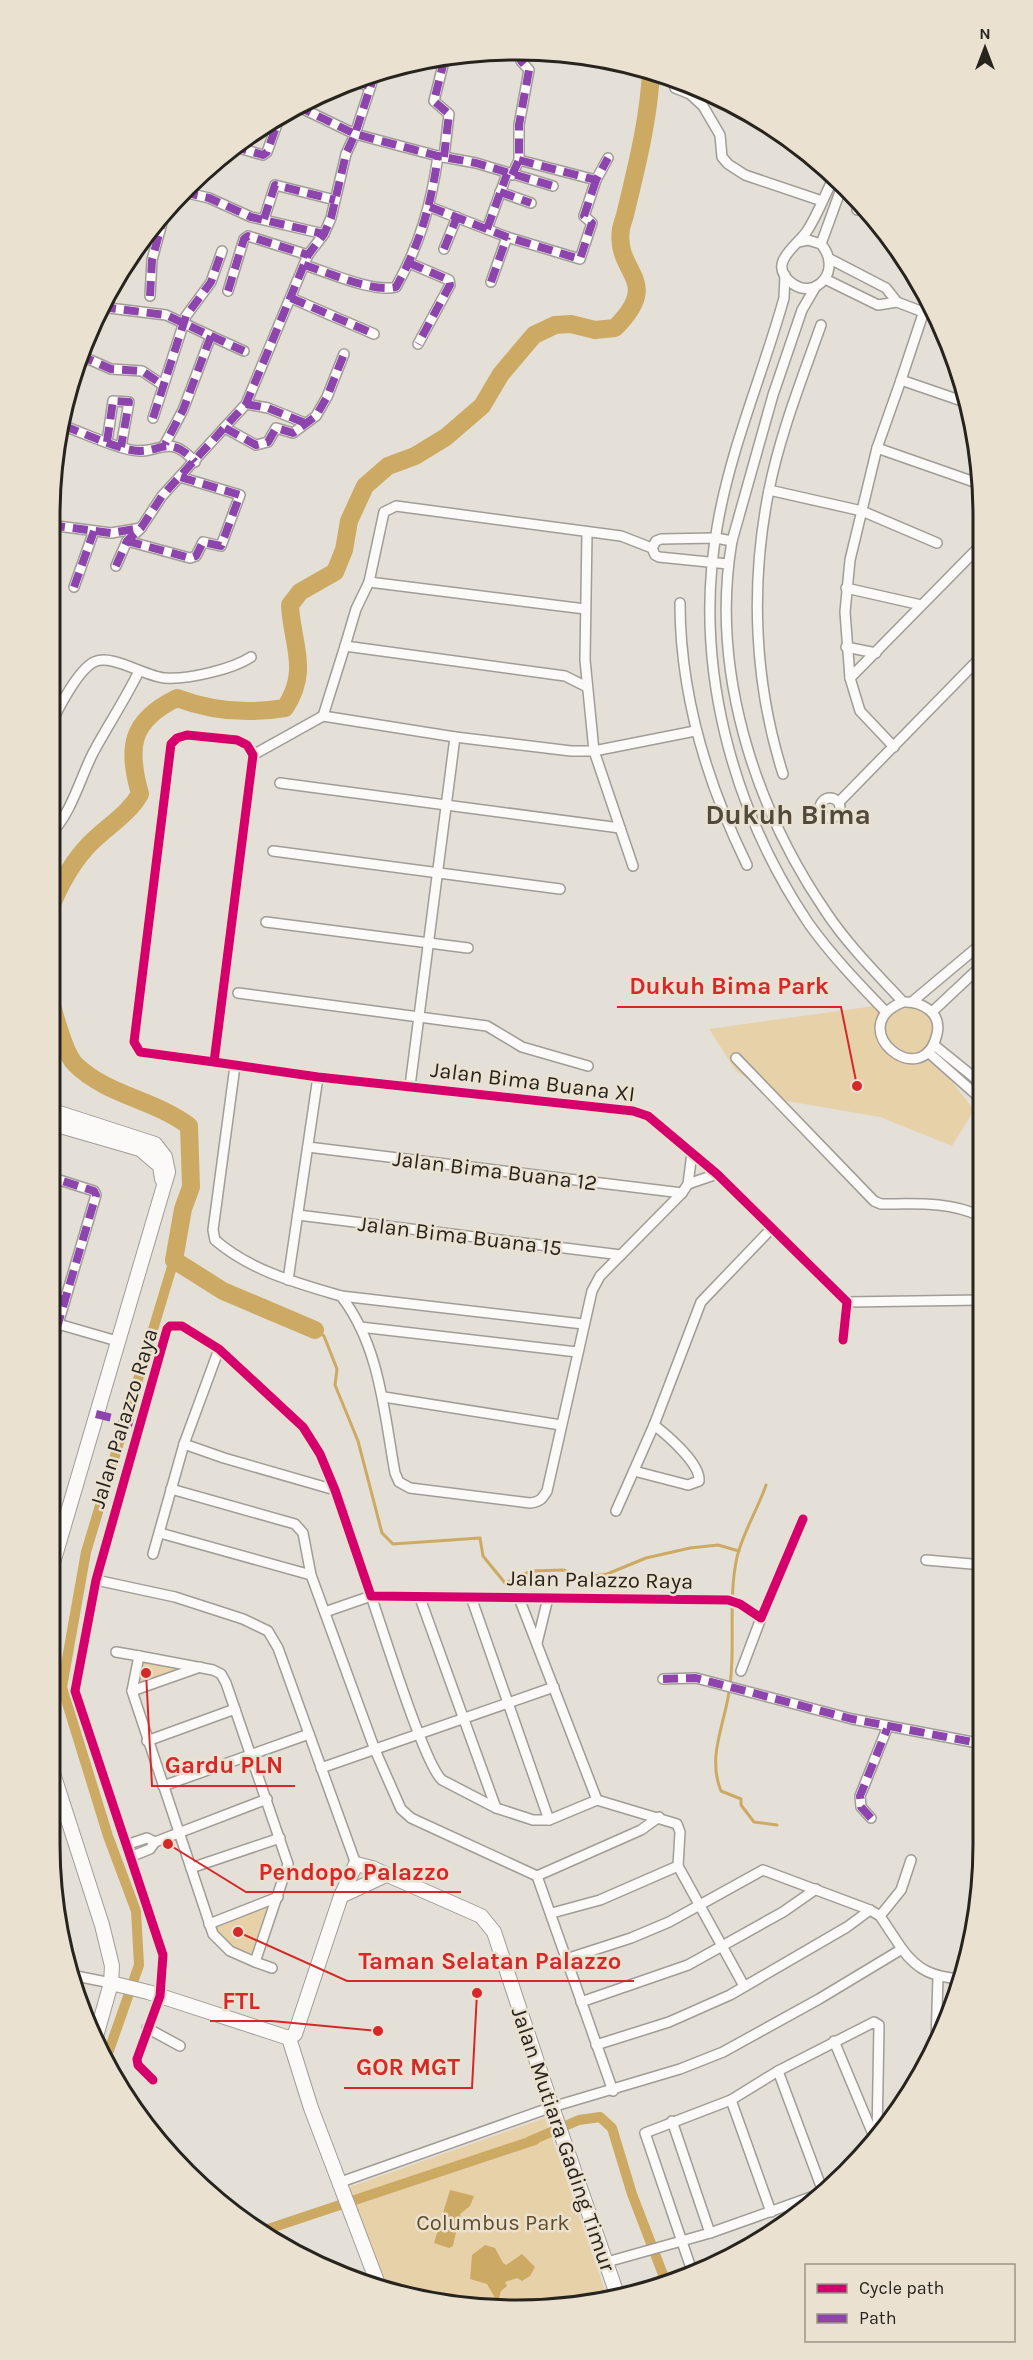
<svg xmlns="http://www.w3.org/2000/svg" width="1033" height="2360" viewBox="0 0 1033 2360" font-family="Karla,sans-serif">
  <style>
    .green { fill: #e7d1a8 }
    .water { fill: #cdaa64 }
    .lines { fill: none; stroke-linecap: round; stroke-linejoin: round }
    .stream { stroke: #cdaa64; stroke-width: 3 }
    .canal { stroke: #cdaa64; stroke-width: 10 }
    .river { stroke: #cdaa64; stroke-width: 18 }
    .street-casing { stroke: #a09c96; stroke-width: 12 }
    .secondary-casing { stroke: #a09c96; stroke-width: 16 }
    .street { stroke: #fbfaf9; stroke-width: 9 }
    .secondary { stroke: #fbfaf9; stroke-width: 14 }
    .quiet { stroke: #8e44ad; stroke-width: 8; stroke-dasharray: 15 8; stroke-linecap: butt }
    .cycleway-casing { stroke: #eae1d1; stroke-width: 13 }
    .cycleway { stroke: #d6006c; stroke-width: 9 }
    .labels { text-anchor: middle; stroke-width: 5; stroke-linejoin: round; paint-order: stroke }
    .street-label { font-size: 22px; fill: #27241e; stroke: #eae1d1 }
    .park-label { font-size: 22px; fill: #624d27; stroke: #eae1d1 }
    .district-label { font-size: 28px; font-weight: bold; fill: #51493c; stroke: #eae1d1 }
    .rim { fill: none; stroke: #27241e; stroke-width: 3 }
    .leader { fill: none; stroke: #d62828; stroke-width: 2 }
    .callout-dot { fill: #d62828; stroke: #eae1d1; stroke-width: 2 }
    .callout-label { font-size: 24px; text-anchor: middle; font-weight: bold; fill: #d62828; stroke: #eae1d1; stroke-width: 5; stroke-linejoin: round; paint-order: stroke }
  </style>
  <rect width="100%" height="100%" fill="#e4e0d7"/>
  <!-- green -->
  <g class="green">
    <polygon points="903,1002 927,1007 938,1031 929,1052 974,1110 952,1146 880,1117 781,1100 736,1071 709,1029"/>
    <polygon points="142,1662 182,1670 136,1686"/>
    <path d="M269 1905 252 1958C235 1953 221 1943 214 1926Z"/>
    <polygon points="545,2118 608,2299 578,2306 426,2302 382,2285 349,2189 352,2186"/>
  </g>
  <!-- water -->
  <g class="water">
    <polygon points="450,2190 474,2196 470,2206 460,2214 463,2226 457,2228 453,2246 449,2248 434,2243"/>
    <polygon points="485,2245 495,2248 503,2263 506,2265 522,2254 535,2267 530,2276 522,2281 517,2278 505,2282 507,2286 501,2291 499,2298 495,2298 487,2284 470,2279 472,2255"/>
  </g>
  <g class="lines">
    <!-- stream -->
    <g class="stream">
      <polyline points="315,1330 324,1336 337,1369 335,1385 358,1441 382,1533 393,1544 480,1538 483,1556 505,1583 531,1571 564,1570 581,1578 607,1574 646,1558 690,1548 718,1545 739,1551"/>
      <path d="M766 1485C758 1509 743 1532 737 1557 727 1603 737 1651 728 1698 722 1730 708 1759 721 1791L741 1799V1805L754 1822 777 1825"/>
    </g>
    <!-- canal -->
    <g class="canal">
      <polyline points="105,2062 139,1965 136,1911 108,1836 62,1687 86,1552 174,1260"/>
      <polyline points="530,2141 579,2120 600,2117 612,2128 632,2194 667,2285"/>
      <polyline points="262,2231 535,2140"/>
    </g>
    <!-- river -->
    <g class="river">
      <path d="M50 909C58 889 70 866 85 849 102 829 127 817 140 794 127 747 130 721 177 698 211 711 249 714 285 708 310 670 292 645 290 605L300 592 335 572 344 550 349 521 365 486 388 466 415 456 446 437 482 406 501 374 534 335 555 325 571 324 595 330 615 328C664 279 614 274 621 229 622 223 625 217 626 211 637 165 649 118 651 71"/>
      <path d="M50 999C55 1015 64 1053 75 1064 106 1095 155 1100 189 1126L191 1187 183 1209 174 1260 223 1291 315 1330"/>
    </g>
    <defs>
      <g id="street">
        <polyline points="353,81 369,86"/>
        <polyline points="675,88 690,94 703,106 720,135 722,157 728,164 745,175 822,201"/>
        <polyline points="297,106 355,134 438,156 476,163 553,186"/>
        <polyline points="232,146 263,155 267,152 280,116"/>
        <polyline points="444,157 449,114 434,101 445,57"/>
        <polyline points="519,160 596,180 608,158"/>
        <polyline points="512,175 519,160 519,125 529,70 521,61 521,52"/>
        <polyline points="183,192 209,198 251,217 324,234"/>
        <polyline points="500,192 531,203"/>
        <polyline points="430,207 507,237 580,259 592,223 584,216 596,180"/>
        <polyline points="857,210 859,206"/>
        <polyline points="264,219 275,185 335,200"/>
        <polyline points="487,229 507,174"/>
        <path d="M798 242 808 240 821 244C843 270 816 300 793 284 765 264 797 246 807 231 817 216 824 197 832 181"/>
        <polyline points="821,244 841,189"/>
        <polyline points="444,249 457,217"/>
        <polyline points="830,259 886,288 897,302"/>
        <polyline points="409,263 449,280 450,285 418,344"/>
        <path d="M304 265C328 272 373 293 396 287 420 244 431 205 438 156"/>
        <path d="M785 275 784 298C763 374 730 449 717 528 693 665 732 810 809 924 832 956 859 984 886 1012"/>
        <polyline points="825,279 878,305 897,302 923,312"/>
        <polyline points="491,282 507,237"/>
        <path d="M816 286 802 310 773 395 732 541C710 669 754 807 826 912 848 945 876 973 903 1002 922 1001 942 1013 937 1034 923 1095 841 1027 903 1002"/>
        <polyline points="228,291 244,239 248,236 308,255"/>
        <polyline points="150,296 152,260 166,208"/>
        <polyline points="291,298 374,334"/>
        <polyline points="927,302 901,380 965,402"/>
        <polyline points="101,307 166,315 211,336 183,410 165,444"/>
        <polyline points="211,336 244,351"/>
        <polyline points="79,355 111,369 142,371 163,385"/>
        <polyline points="901,380 877,448 850,560 845,612 850,678 980,546"/>
        <polyline points="246,404 268,408 305,423"/>
        <polyline points="153,418 186,316 211,282 222,251"/>
        <path d="M64 426C86 434 108 445 131 450 160 456 167 431 195 462"/>
        <polyline points="225,428 256,445 268,442 276,428 293,433 316,416 327,397 344,354"/>
        <polyline points="107,442 113,401 129,402 121,447"/>
        <polyline points="877,448 980,484"/>
        <polyline points="769,490 862,511 937,543"/>
        <polyline points="50,525 111,533 141,528"/>
        <polyline points="587,533 585,660 594,751 633,866"/>
        <polyline points="127,541 190,558 196,556 203,542 221,546 240,495 180,477"/>
        <polyline points="652,548 656,541 661,539 716,538 732,541"/>
        <polyline points="116,566 127,541 141,528 162,496 246,404 308,255 324,234 331,218 346,154 355,134 375,73"/>
        <polyline points="369,582 585,609"/>
        <polyline points="74,587 94,531"/>
        <polyline points="846,588 921,605"/>
        <path d="M680 603C680 694 707 783 747 865"/>
        <polyline points="846,647 876,653"/>
        <polyline points="850,678 860,711 894,747"/>
        <polyline points="587,687 565,676 345,646 356,609 369,582 384,512 396,506 621,536 652,548 655,555 659,557 728,564"/>
        <polyline points="323,716 345,646"/>
        <path d="M50 727C57 710 78 670 94 662 111 653 146 677 165 678 187 680 233 669 251 657"/>
        <polyline points="253,755 323,716 455,737 571,751 594,751 695,731"/>
        <path d="M783 774C754 683 750 584 769 490 780 434 802 379 821 325"/>
        <polyline points="280,783 620,828"/>
        <circle cx="830" cy="808" r="10"/>
        <polyline points="839,802 980,658"/>
        <path d="M50 835C72 812 79 781 93 753 108 725 125 700 139 671"/>
        <polyline points="273,851 560,889"/>
        <polyline points="266,922 468,948"/>
        <polyline points="238,993 487,1026 522,1047 588,1066"/>
        <polyline points="913,1001 981,944"/>
        <polyline points="932,1012 981,966"/>
        <polyline points="934,1045 981,1083"/>
        <polyline points="928,1052 981,1099"/>
        <path d="M736 1058 874 1201 881 1204C914 1204 949 1201 980 1216L982 1222"/>
        <polyline points="214,1062 140,1052 134,1042 171,744 177,738 187,735 237,740 247,745 253,755 214,1062 318,1077 633,1111 648,1116 717,1174 847,1302 843,1340"/>
        <path d="M235 1066 213 1230 215 1240C251 1271 297 1283 341 1296 380 1346 384 1413 395 1473L399 1482 410 1488 530 1503C540 1502 542 1499 547 1491L592 1291 600 1276 682 1193 688 1184 692 1153"/>
        <polyline points="410,1086 455,737"/>
        <polyline points="308,1147 682,1193"/>
        <polyline points="688,1184 717,1174"/>
        <polyline points="50,1198 56,1178"/>
        <polyline points="298,1215 621,1255"/>
        <polyline points="288,1280 318,1077"/>
        <polyline points="50,1295 65,1300"/>
        <polyline points="341,1296 583,1324"/>
        <polyline points="847,1302 982,1300"/>
        <polyline points="58,1324 117,1341"/>
        <polyline points="360,1327 577,1352"/>
        <polyline points="50,1351 96,1195 94,1191 50,1177"/>
        <polyline points="384,1397 561,1425"/>
        <polyline points="184,1444 224,1458 335,1490"/>
        <path d="M634 1471 688 1485 699 1481C701 1464 667 1435 654 1425"/>
        <polyline points="171,1489 295,1524 303,1533 311,1575"/>
        <polyline points="616,1511 654,1425 701,1302 771,1229"/>
        <polyline points="160,1533 311,1575 375,1750 401,1809 411,1818 537,1876 641,1830 659,1817"/>
        <polyline points="153,1554 184,1444 219,1349"/>
        <polyline points="926,1560 983,1565"/>
        <polyline points="96,1580 175,1597 243,1619 268,1631 278,1648 356,1864"/>
        <polyline points="471,1597 549,1820"/>
        <polyline points="420,1598 496,1808"/>
        <polyline points="519,1598 597,1800"/>
        <path d="M325 1612 371 1596C382 1627 424 1764 442 1780L496 1808 533 1820H549L597 1800 677 1824 680 1832 678 1866 744 1986"/>
        <polyline points="537,1643 548,1598"/>
        <polyline points="116,1652 139,1656"/>
        <polygon points="139,1656 213,1670 221,1674 226,1683 288,1864 255,1962 230,1951 213,1934 132,1691"/>
        <polyline points="741,1671 761,1618"/>
        <polyline points="663,1679 696,1678 852,1719 983,1744"/>
        <polyline points="132,1691 200,1667"/>
        <polyline points="147,1741 235,1709"/>
        <polyline points="321,1768 554,1687"/>
        <polyline points="163,1786 309,1734"/>
        <polyline points="871,1818 861,1807 860,1796 888,1726"/>
        <polyline points="155,1842 267,1799"/>
        <polyline points="126,1845 147,1838 155,1842"/>
        <polyline points="130,1857 150,1849 155,1842"/>
        <polyline points="191,1868 280,1838"/>
        <polyline points="537,1876 613,2091"/>
        <polyline points="552,1913 600,1900 678,1866"/>
        <polyline points="880,1916 901,1890 911,1860"/>
        <polyline points="209,1924 278,1897"/>
        <path d="M902 1949C918 1971 934 1977 961 1979"/>
        <polyline points="255,1962 272,1968"/>
        <polyline points="71,1975 111,1983"/>
        <polyline points="581,2002 688,1965 783,1912 816,1889"/>
        <polyline points="147,2028 180,2046"/>
        <polyline points="834,2041 875,2139"/>
        <polyline points="936,2043 938,1977"/>
        <polyline points="596,2045 669,2022 730,1995 847,1927 870,1910"/>
        <polyline points="778,2071 822,2189"/>
        <polyline points="153,2080 138,2065 137,2059 160,1996 163,1955 75,1691 96,1580 167,1329 170,1326 182,1326 219,1349 303,1427 320,1454 335,1490 371,1596 728,1600 740,1604 761,1618 803,1519"/>
        <polyline points="731,2100 771,2212"/>
        <polyline points="672,2121 710,2233"/>
        <polyline points="338,2183 552,2107 680,2069 723,2052 819,1999 902,1949 880,1916 870,1910 763,1870 669,1922 631,1938 566,1959"/>
        <polyline points="607,2262 710,2233 814,2196"/>
        <polyline points="693,2274 645,2133 731,2100 778,2071 874,2022 879,2025 877,2138"/>
      </g>
      <g id="secondary">
        <polyline points="50,1123 140,1149 160,1166 162,1179"/>
        <polyline points="50,1573 168,1172 165,1157 155,1144 50,1110"/>
        <polyline points="50,1764 102,1925 112,1966 111,1983 95,2040"/>
        <polyline points="341,1896 386,1875"/>
        <polyline points="111,1983 148,1992 289,2038 295,2034 341,1896 356,1864 372,1868 481,1916 494,1932 552,2107 618,2297"/>
        <polyline points="289,2038 311,2108 378,2284"/>
      </g>
    </defs>
    <!-- street casing -->
    <use href="#street" class="street-casing"/>
    <!-- secondary casing -->
    <use href="#secondary" class="secondary-casing"/>
    <!-- street -->
    <use href="#street" class="street"/>
    <!-- secondary -->
    <use href="#secondary" class="secondary"/>
    <!-- quiet -->
    <g class="quiet">
      <polyline points="353,81 369,86"/>
      <polyline points="297,106 355,134 438,156 476,163 553,186"/>
      <polyline points="232,146 263,155 267,152 280,116"/>
      <polyline points="444,157 449,114 434,101 445,57"/>
      <polyline points="519,160 596,180 608,158"/>
      <polyline points="512,175 519,160 519,125 529,70 521,61 521,52"/>
      <polyline points="183,192 209,198 251,217 324,234"/>
      <polyline points="500,192 531,203"/>
      <polyline points="430,207 507,237 580,259 592,223 584,216 596,180"/>
      <polyline points="264,219 275,185 335,200"/>
      <polyline points="487,229 507,174"/>
      <polyline points="444,249 457,217"/>
      <polyline points="409,263 449,280 450,285 418,344"/>
      <path d="M304 265C328 272 373 293 396 287 420 244 431 205 438 156"/>
      <polyline points="491,282 507,237"/>
      <polyline points="228,291 244,239 248,236 308,255"/>
      <polyline points="150,296 152,260 166,208"/>
      <polyline points="291,298 374,334"/>
      <polyline points="101,307 166,315 211,336 183,410 165,444"/>
      <polyline points="211,336 244,351"/>
      <polyline points="79,355 111,369 142,371 163,385"/>
      <polyline points="246,404 268,408 305,423"/>
      <polyline points="153,418 186,316 211,282 222,251"/>
      <path d="M64 426C86 434 108 445 131 450 160 456 167 431 195 462"/>
      <polyline points="225,428 256,445 268,442 276,428 293,433 316,416 327,397 344,354"/>
      <polyline points="107,442 113,401 129,402 121,447"/>
      <polyline points="50,525 111,533 141,528"/>
      <polyline points="127,541 190,558 196,556 203,542 221,546 240,495 180,477"/>
      <polyline points="116,566 127,541 141,528 162,496 246,404 308,255 324,234 331,218 346,154 355,134 375,73"/>
      <polyline points="74,587 94,531"/>
      <polyline points="50,1198 56,1178"/>
      <polyline points="50,1295 65,1300"/>
      <polyline points="50,1351 96,1195 94,1191 50,1177"/>
      <polyline points="96,1414 140,1425"/>
      <polyline points="663,1679 696,1678 852,1719 983,1744"/>
      <polyline points="871,1818 861,1807 860,1796 887,1729"/>
    </g>
    <defs>
      <g id="cycleway">
        <polyline points="214,1062 140,1052 134,1042 171,744 177,738 187,735 237,740 247,745 253,755 214,1062 318,1077 633,1111 648,1116 717,1174 847,1302 843,1340"/>
        <polyline points="153,2080 138,2065 137,2059 160,1996 163,1955 75,1691 96,1580 167,1329 170,1326 182,1326 219,1349 303,1427 320,1454 335,1490 371,1596 728,1600 740,1604 761,1618 803,1519"/>
      </g>
    </defs>
    <!-- cycleway casing -->
    <use href="#cycleway" class="cycleway-casing"/>
    <!-- cycleway -->
    <use href="#cycleway" class="cycleway"/>
  </g>
  <g class="labels">
    <!-- street labels -->
    <g class="street-label">
      <text transform="translate(533 1081) rotate(7)" y="8">Jalan Bima Buana XI</text>
      <text transform="translate(495 1170) rotate(7)" y="8">Jalan Bima Buana 12</text>
      <text transform="translate(460 1235) rotate(7)" y="8">Jalan Bima Buana 15</text>
      <text transform="translate(123 1418) rotate(-73)" y="8">Jalan Palazzo Raya</text>
      <text transform="translate(600 1579) rotate(1)" y="8">Jalan Palazzo Raya</text>
      <text transform="translate(564 2139) rotate(71)" y="8">Jalan Mutiara Gading Timur</text>
    </g>
    <!-- park labels -->
    <g class="park-label">
      <text x="493" y="2230">Columbus Park</text>
    </g>
    <!-- district labels -->
    <g class="district-label">
      <text x="788" y="824">Dukuh Bima</text>
    </g>
  </g>
  <!-- crop -->
  <path d="M0 0H1033V2360H0ZM516 60H517A456 456 0 0 1 973 516V1844A456 456 0 0 1 517 2300H516A456 456 0 0 1 60 1844V516A456 456 0 0 1 516 60Z" fill="#eae1d1" fill-rule="evenodd"/>
  <path class="rim" d="M516 60H517A456 456 0 0 1 973 516V1844A456 456 0 0 1 517 2300H516A456 456 0 0 1 60 1844V516A456 456 0 0 1 516 60Z"/>
  <!-- callouts -->
  <path class="leader" d="M857 1086L841 1007H617M146 1673L152 1786H295M168 1844L246 1892H461M238 1932L347 1981H634M378 2031L272 2021H210M477 1993L472 2088H344"/>
  <g class="callout-dot">
    <circle cx="857" cy="1086" r="6"/>
    <circle cx="146" cy="1673" r="6"/>
    <circle cx="168" cy="1844" r="6"/>
    <circle cx="238" cy="1932" r="6"/>
    <circle cx="378" cy="2031" r="6"/>
    <circle cx="477" cy="1993" r="6"/>
  </g>
  <g class="callout-label">
    <text x="729" y="994">Dukuh Bima Park</text>
    <text x="224" y="1773">Gardu PLN</text>
    <text x="354" y="1880">Pendopo Palazzo</text>
    <text x="490" y="1969">Taman Selatan Palazzo</text>
    <text x="241" y="2009">FTL</text>
    <text x="408" y="2075">GOR MGT</text>
  </g>
  <!-- legend -->
  <rect x="805" y="2264" width="210" height="78" fill="#eae1d1" stroke="#9c9589" stroke-width="1.5"/>
  <rect x="817" y="2284" width="30" height="9" fill="#d6006c" stroke="#9c9589" stroke-width="1.5"/>
  <text x="859" y="2294" font-size="18" fill="#27241e">Cycle path</text>
  <rect x="817" y="2314" width="30" height="9" fill="#8e44ad" stroke="#9c9589" stroke-width="1.5"/>
  <text x="859" y="2324" font-size="18" fill="#27241e">Path</text>
  <!-- north arrow -->
  <g transform="translate(985 48)" stroke="#eae1d1" stroke-width="4.5" paint-order="stroke">
  <path d="M0-4.5L10 22L0 15L-10 22Z" fill="#27241e"/>
  <text y="-9" font-size="16" font-weight="bold" text-anchor="middle" fill="#27241e">N</text>
  </g>
</svg>
